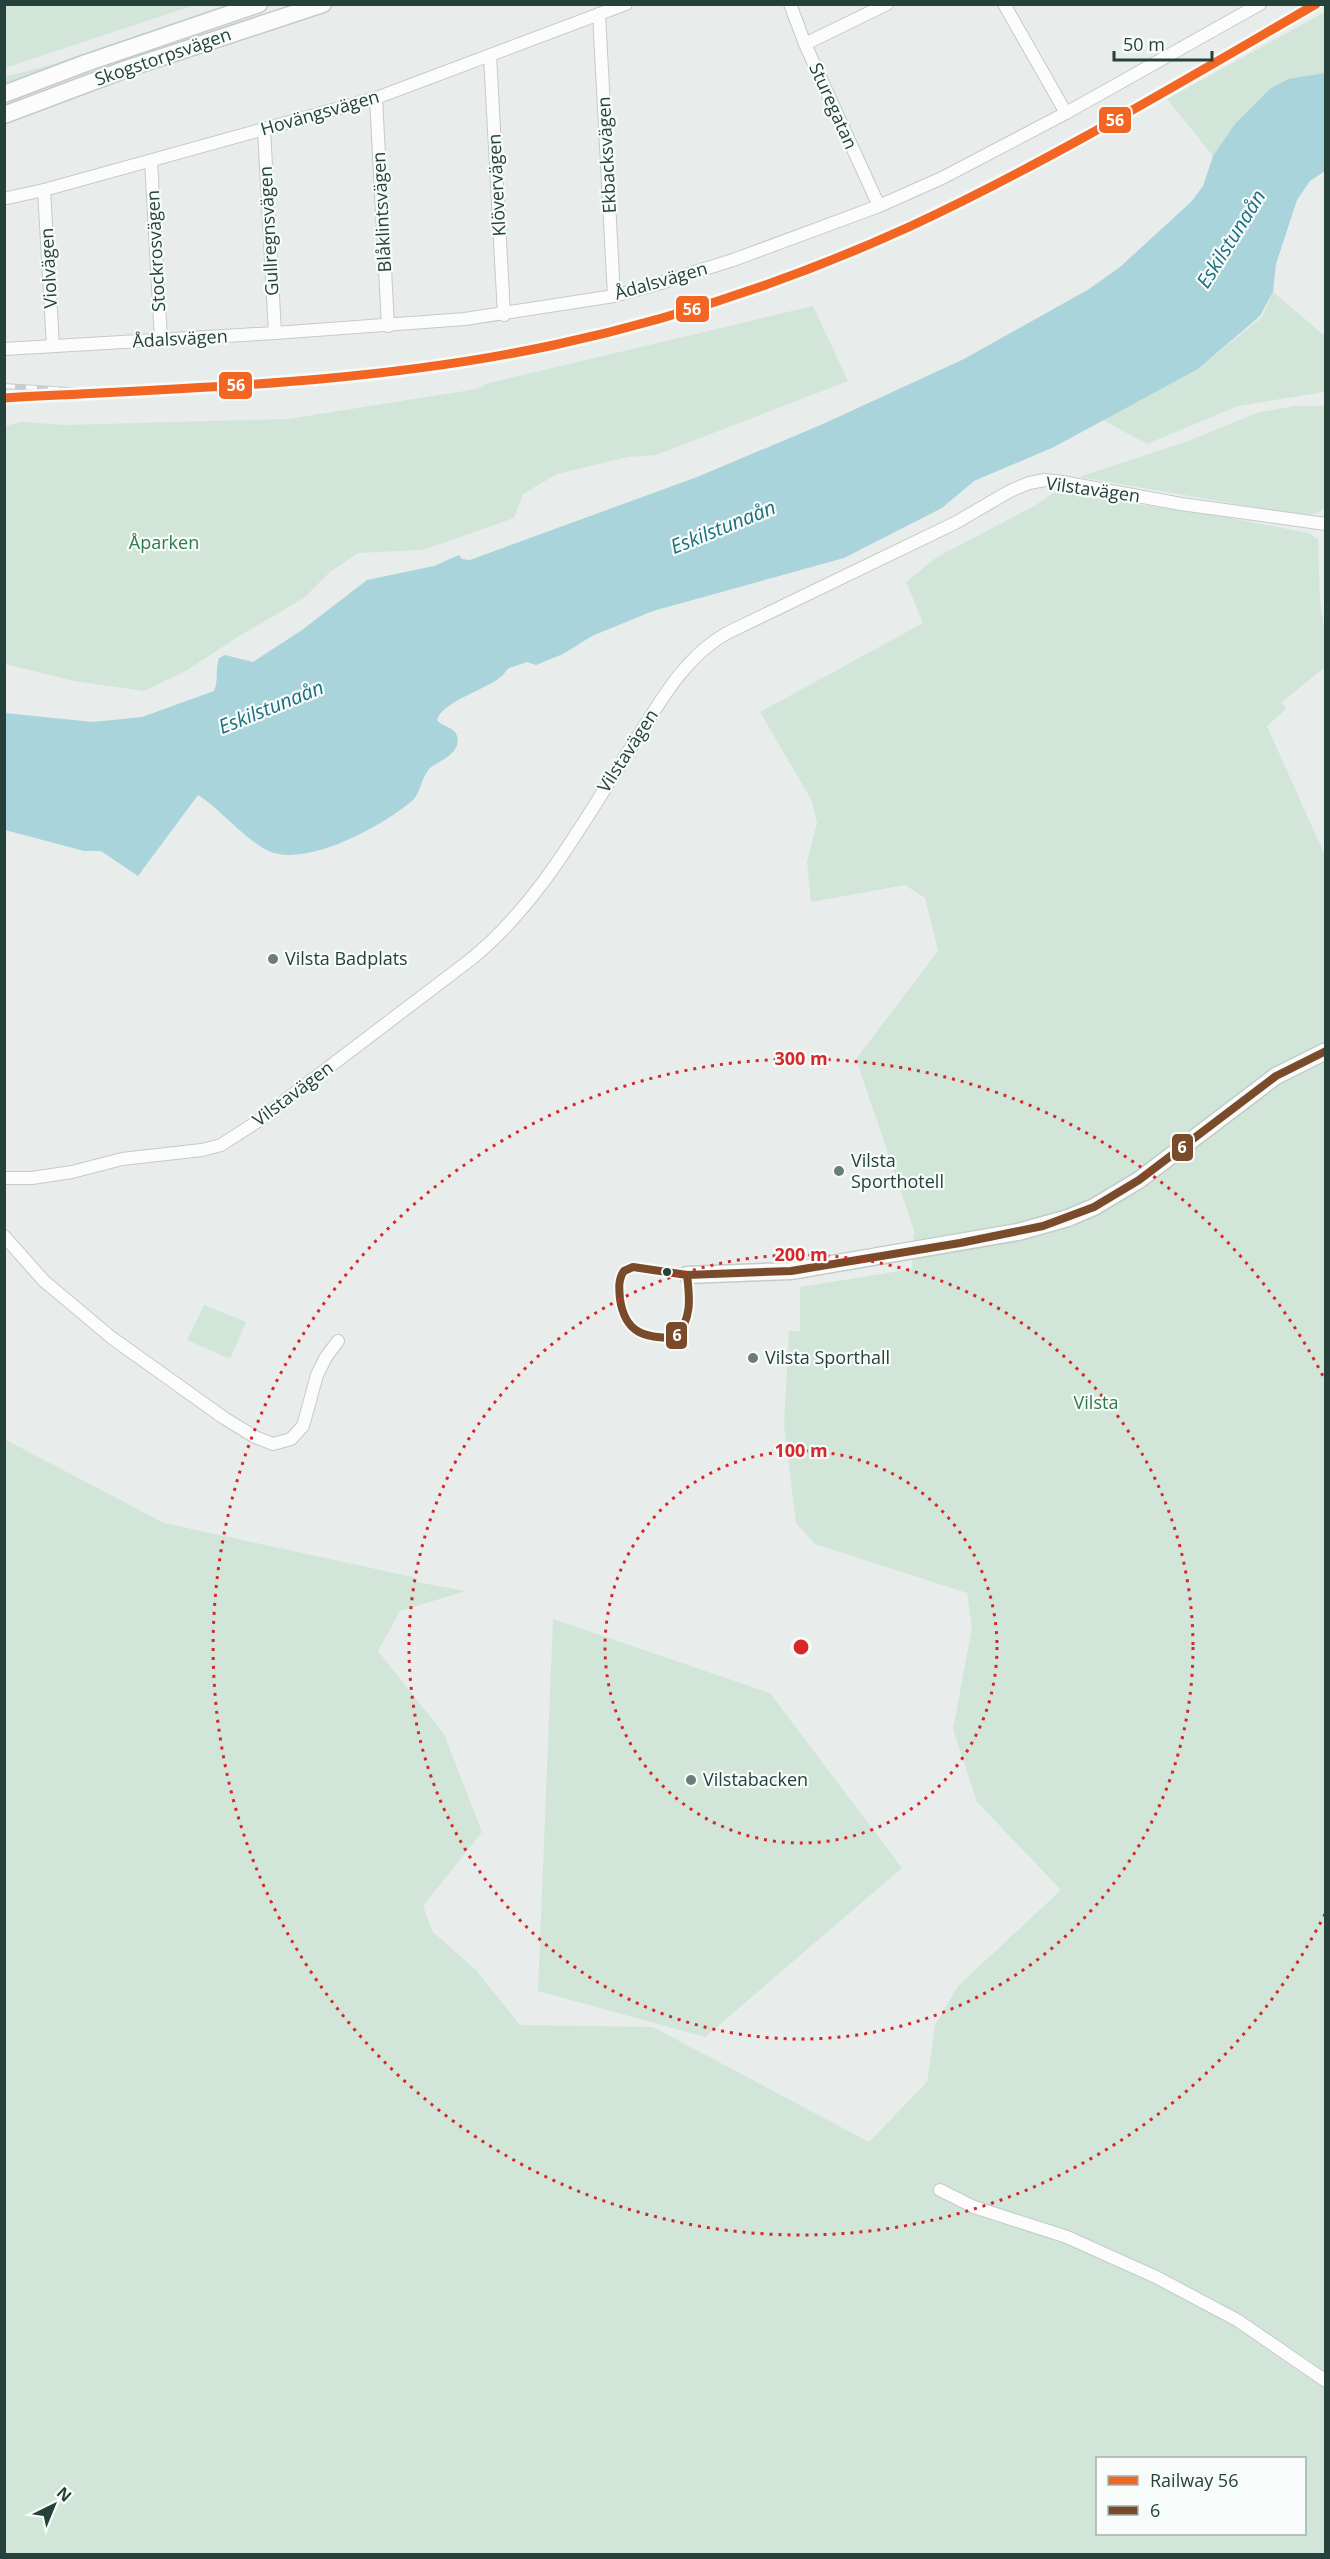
<svg xmlns="http://www.w3.org/2000/svg" width="1330" height="2559" viewBox="0 0 1330 2559" font-family="'Open Sans',sans-serif">
  <style>
    .green { fill: #d1e6d8; fill-rule: evenodd }
    .water { fill: #a9d4db }
    .lines { fill: none; stroke-linecap: round; stroke-linejoin: round }
    .street-casing { stroke: #c5cac8; stroke-width: 14 }
    .secondary-casing { stroke: #c3cbc8; stroke-width: 19 }
    .street { stroke: #fcfcfc; stroke-width: 12 }
    .secondary { stroke: #fcfcfc; stroke-width: 16 }
    .rail-casing { stroke: #c9cdcc; stroke-width: 6 }
    .rail { stroke: #f7fbf9; stroke-width: 4; stroke-dasharray: 11; stroke-linecap: butt }
    .bus-1-casing { stroke: #f7fbf9; stroke-width: 12 }
    .bus-1 { stroke: #7a4b2a; stroke-width: 8 }
    .rail-1-casing { stroke: #f7fbf9; stroke-width: 14 }
    .rail-1 { stroke: #f26522; stroke-width: 9 }
    .ring { fill: none; stroke: #d62828; stroke-width: 3; stroke-dasharray: 3 6 }
    .poi-dot { fill: #697e78; stroke: #f7fbf9; stroke-width: 2 }
    .bus-dot { fill: #24423a; stroke: #f7fbf9; stroke-width: 2 }
    .labels { text-anchor: middle; stroke-width: 4.5; stroke-linejoin: round; paint-order: stroke }
    .street-label { font-size: 18px; fill: #24423a; stroke: #f7fbf9 }
    .park-label { font-size: 18px; fill: #2d7a4b; stroke: #f7fbf9 }
    .poi-label { font-size: 18px; fill: #24423a; stroke: #f7fbf9; text-anchor: start }
    .water-label { font-size: 20px; font-style: italic; fill: #1c6f80; stroke: #f7fbf9 }
    .centre { fill: #d62828; stroke: #f7fbf9; stroke-width: 3 }
    .ring-label { font-size: 18px; text-anchor: middle; font-weight: bold; fill: #d62828; stroke: #f7fbf9; stroke-width: 4.5; stroke-linejoin: round; paint-order: stroke }
    .line-badge { stroke: #f7fbf9; stroke-width: 2 }
    .badge-label { font-size: 16px; text-anchor: middle; font-weight: bold; fill: #fff }
  </style>
  <rect width="100%" height="100%" fill="#e8edeb"/>
  <!-- green -->
  <g class="green">
    <polygon points="4,5 5,4 195,5 5,68"/>
    <polygon points="226,5 236,5 66,62 5,88 4,77 47,66"/>
    <polygon points="1325,12 1325,73 1317,76 1288,79 1234,125 1213,156 1167,99"/>
    <polygon points="1273,292 1325,336 1325,392 1238,406 1147,444 1103,420 1198,369 1262,317"/>
    <polygon points="813,306 848,381 656,455 628,457 557,474 523,494 514,518 423,550 358,553 330,572 304,598 236,638 186,671 144,691 74,681 5,664 5,426 21,422 66,425 288,419 477,389 489,383"/>
    <path d="M1294 406H1325V505C1319 520 1296 513 1282 512L1079 477 1191 440 1256 413Z"/>
    <path d="M1055 492 1226 517 1308 533 1318 539 1320 602 1325 633V667L1282 702 1286 709 1267 726 1326 858 1325 2554H5L4 1439 164 1523 417 1578 416 1582 466 1591 400 1611 378 1651 444 1734 482 1832 423 1906 433 1932 476 1970 520 2025 653 2027 869 2142 927 2082 935 2025 958 1986 1061 1890 977 1802 953 1729 972 1627 967 1593 815 1544 796 1523 784 1425 789 1331H800V1287L912 1269 914 1230 856 1059 938 951 925 898 905 885 811 902 807 862 817 823 812 801 760 712 923 623 906 582 937 557 1034 506ZM1098 2458H1304V2534H1098Z"/>
    <polygon points="204,1305 246,1322 230,1359 187,1340"/>
    <polygon points="553,1619 770,1693 902,1868 705,2037 538,1991"/>
  </g>
  <!-- water -->
  <path class="water" d="M1325 73V171L1310 181 1297 200 1276 264 1273 292 1260 316 1198 369 1054 447 974 481 942 508 844 558 653 611 592 636 563 654 536 665 527 662C522 664 515 666 509 668 506 670 505 673 503 675 489 689 442 701 437 720 442 727 455 727 457 736 462 754 438 761 429 769 421 778 421 793 412 801 382 826 313 864 274 853 250 846 221 809 198 795L138 876 101 851H84L5 830V713L93 722 142 717 214 691C219 679 215 670 219 658L225 655 253 662 302 630 367 580 434 566 459 555 462 559 470 560 697 477 823 424 964 359 1089 289 1120 267 1192 201 1203 186 1213 156 1234 125 1270 89 1288 79Z"/>
  <g class="lines">
    <defs>
      <g id="street">
        <polyline points="790,4 805,44 879,206"/>
        <polyline points="1004,4 1066,113"/>
        <polyline points="599,14 614,296"/>
        <polyline points="805,44 887,4"/>
        <polyline points="490,55 504,315"/>
        <polyline points="376,98 388,326"/>
        <polyline points="264,129 275,333"/>
        <polyline points="151,161 161,340"/>
        <polyline points="44,190 53,346"/>
        <polyline points="7,198 44,190 376,98 626,4"/>
        <polyline points="4,349 275,333 465,319 614,296 654,285 733,260 879,206 942,178 1066,113 1260,4"/>
        <path d="M4 1178H32L72 1172 122 1159 202 1150 221 1145 258 1121 470 960C541 903 585 818 634 743 660 702 684 657 727 633L955 523 1010 491 1029 483 1045 480 1062 482 1181 504 1326 524"/>
        <polyline points="4,1236 44,1281 112,1338 224,1418 255,1437 273,1444 291,1439 303,1426 317,1375 326,1357 338,1341"/>
        <polyline points="940,2190 974,2207 1067,2237 1156,2277 1237,2320 1326,2381"/>
      </g>
      <g id="secondary">
        <polyline points="4,94 86,63 259,4"/>
        <polyline points="4,115 129,68 323,4"/>
        <polyline points="687,1275 791,1271 1018,1232 1068,1218 1094,1207 1139,1180 1276,1076 1326,1051"/>
      </g>
    </defs>
    <!-- street casing -->
    <use href="#street" class="street-casing"/>
    <!-- secondary casing -->
    <use href="#secondary" class="secondary-casing"/>
    <!-- street -->
    <use href="#street" class="street"/>
    <!-- secondary -->
    <use href="#secondary" class="secondary"/>
    <defs>
      <polyline id="rail" points="4,386 102,392"/>
    </defs>
    <!-- rail casing -->
    <use href="#rail" class="rail-casing"/>
    <!-- rail -->
    <use href="#rail" class="rail"/>
    <defs>
      <g id="bus-1">
        <path d="M633 1267 687 1275C690 1299 692 1319 675 1338 644 1338 625 1333 620 1299 619 1289 618 1279 624 1271Z"/>
        <polyline points="687,1275 791,1271 960,1243 1043,1226 1094,1207 1139,1180 1276,1076 1326,1051"/>
      </g>
    </defs>
    <!-- bus-1 casing -->
    <use href="#bus-1" class="bus-1-casing"/>
    <!-- bus-1 -->
    <use href="#bus-1" class="bus-1"/>
    <defs>
      <path id="rail-1" d="M4 398C188 388 373 384 554 345 676 319 797 278 911 226 1050 161 1183 81 1316 4"/>
    </defs>
    <!-- rail-1 casing -->
    <use href="#rail-1" class="rail-1-casing"/>
    <!-- rail-1 -->
    <use href="#rail-1" class="rail-1"/>
  </g>
  <!-- distance rings -->
  <g class="ring">
    <circle cx="801" cy="1647" r="196"/>
    <circle cx="801" cy="1647" r="392"/>
    <path d="M1325 1914A588 588 0 1 1 1325 1380"/>
  </g>
  <!-- markers -->
  <g class="poi-dot">
    <circle cx="273" cy="959" r="6"/>
    <circle cx="839" cy="1171" r="6"/>
    <circle cx="753" cy="1358" r="6"/>
    <circle cx="691" cy="1780" r="6"/>
  </g>
  <circle class="bus-dot" cx="667" cy="1272" r="5"/>
  <g class="labels">
    <!-- street labels -->
    <g class="street-label">
      <text transform="translate(163 57) rotate(-19)" y="6">Skogstorpsvägen</text>
      <text transform="translate(833 106) rotate(66)" y="6">Sturegatan</text>
      <text transform="translate(320 113) rotate(-16)" y="6">Hovängsvägen</text>
      <text transform="translate(607 155) rotate(-93)" y="6">Ekbacksvägen</text>
      <text transform="translate(497 185) rotate(-93)" y="6">Klövervägen</text>
      <text transform="translate(382 212) rotate(-93)" y="6">Blåklintsvägen</text>
      <text transform="translate(269 231) rotate(-93)" y="6">Gullregnsvägen</text>
      <text transform="translate(156 251) rotate(-93)" y="6">Stockrosvägen</text>
      <text transform="translate(49 268) rotate(-93)" y="6">Violvägen</text>
      <text transform="translate(661 281) rotate(-16)" y="6">Ådalsvägen</text>
      <text transform="translate(180 339) rotate(-3)" y="6">Ådalsvägen</text>
      <text transform="translate(1093 490) rotate(8)" y="6">Vilstavägen</text>
      <text transform="translate(628 751) rotate(-57)" y="6">Vilstavägen</text>
      <text transform="translate(293 1094) rotate(-37)" y="6">Vilstavägen</text>
    </g>
    <!-- park labels -->
    <g class="park-label">
      <text x="164" y="549">Åparken</text>
      <text x="1096" y="1409">Vilsta</text>
    </g>
    <!-- poi labels -->
    <g class="poi-label">
      <text x="285" y="965">Vilsta Badplats</text>
      <text x="851" y="1167">Vilsta<tspan x="851" dy="21">Sporthotell</tspan></text>
      <text x="765" y="1364">Vilsta Sporthall</text>
      <text x="703" y="1786">Vilstabacken</text>
    </g>
    <!-- water labels -->
    <g class="water-label">
      <text transform="translate(1231 239) rotate(-58)" y="7">Eskilstunaån</text>
      <text transform="translate(723 527) rotate(-22)" y="7">Eskilstunaån</text>
      <text transform="translate(271 707) rotate(-22)" y="7">Eskilstunaån</text>
    </g>
  </g>
  <circle cx="801" cy="1647" r="9" class="centre"/>
  <g class="ring-label">
    <text x="801" y="1065">300 m</text>
    <text x="801" y="1261">200 m</text>
    <text x="801" y="1457">100 m</text>
  </g>
  <g class="line-badge">
    <rect x="1098" y="106" width="34" height="28" rx="6" fill="#f26522"/>
    <rect x="675" y="295" width="35" height="28" rx="6" fill="#f26522"/>
    <rect x="218" y="371" width="35" height="29" rx="6" fill="#f26522"/>
    <rect x="1171" y="1133" width="23" height="29" rx="6" fill="#7a4b2a"/>
    <rect x="665" y="1321" width="23" height="29" rx="6" fill="#7a4b2a"/>
  </g>
  <g class="badge-label">
    <text x="1115" y="126">56</text>
    <text x="692" y="315">56</text>
    <text x="236" y="391">56</text>
    <text x="1182" y="1153">6</text>
    <text x="677" y="1341">6</text>
  </g>
  <!-- border -->
  <rect width="1330" height="2559" fill="none" stroke="#24423a" stroke-width="12"/>
  <!-- legend -->
  <rect x="1096" y="2457" width="210" height="78" fill="#f7fbf9" stroke="#a3b1ad" stroke-width="1.5"/>
  <rect x="1108" y="2476" width="30" height="9" fill="#f26522" stroke="#a3b1ad" stroke-width="1.5"/>
  <text x="1150" y="2487" font-size="18" fill="#24423a">Railway 56</text>
  <rect x="1108" y="2506" width="30" height="9" fill="#7a4b2a" stroke="#a3b1ad" stroke-width="1.5"/>
  <text x="1150" y="2517" font-size="18" fill="#24423a">6</text>
  <!-- north arrow -->
  <g transform="translate(54 2505) rotate(43)" stroke="#f7fbf9" stroke-width="4.5" paint-order="stroke">
  <path d="M0-4.5L10 22L0 15L-10 22Z" fill="#24423a"/>
  <text y="-9" font-size="16" font-weight="bold" text-anchor="middle" fill="#24423a">N</text>
  </g>
  <!-- scale -->
  <path d="M1114 51v9h98v-9" fill="none" stroke="#24423a" stroke-width="3"/>
  <text x="1123" y="51" font-size="18" fill="#24423a" stroke="#f7fbf9" stroke-width="4.5" paint-order="stroke">50 m</text>
</svg>
